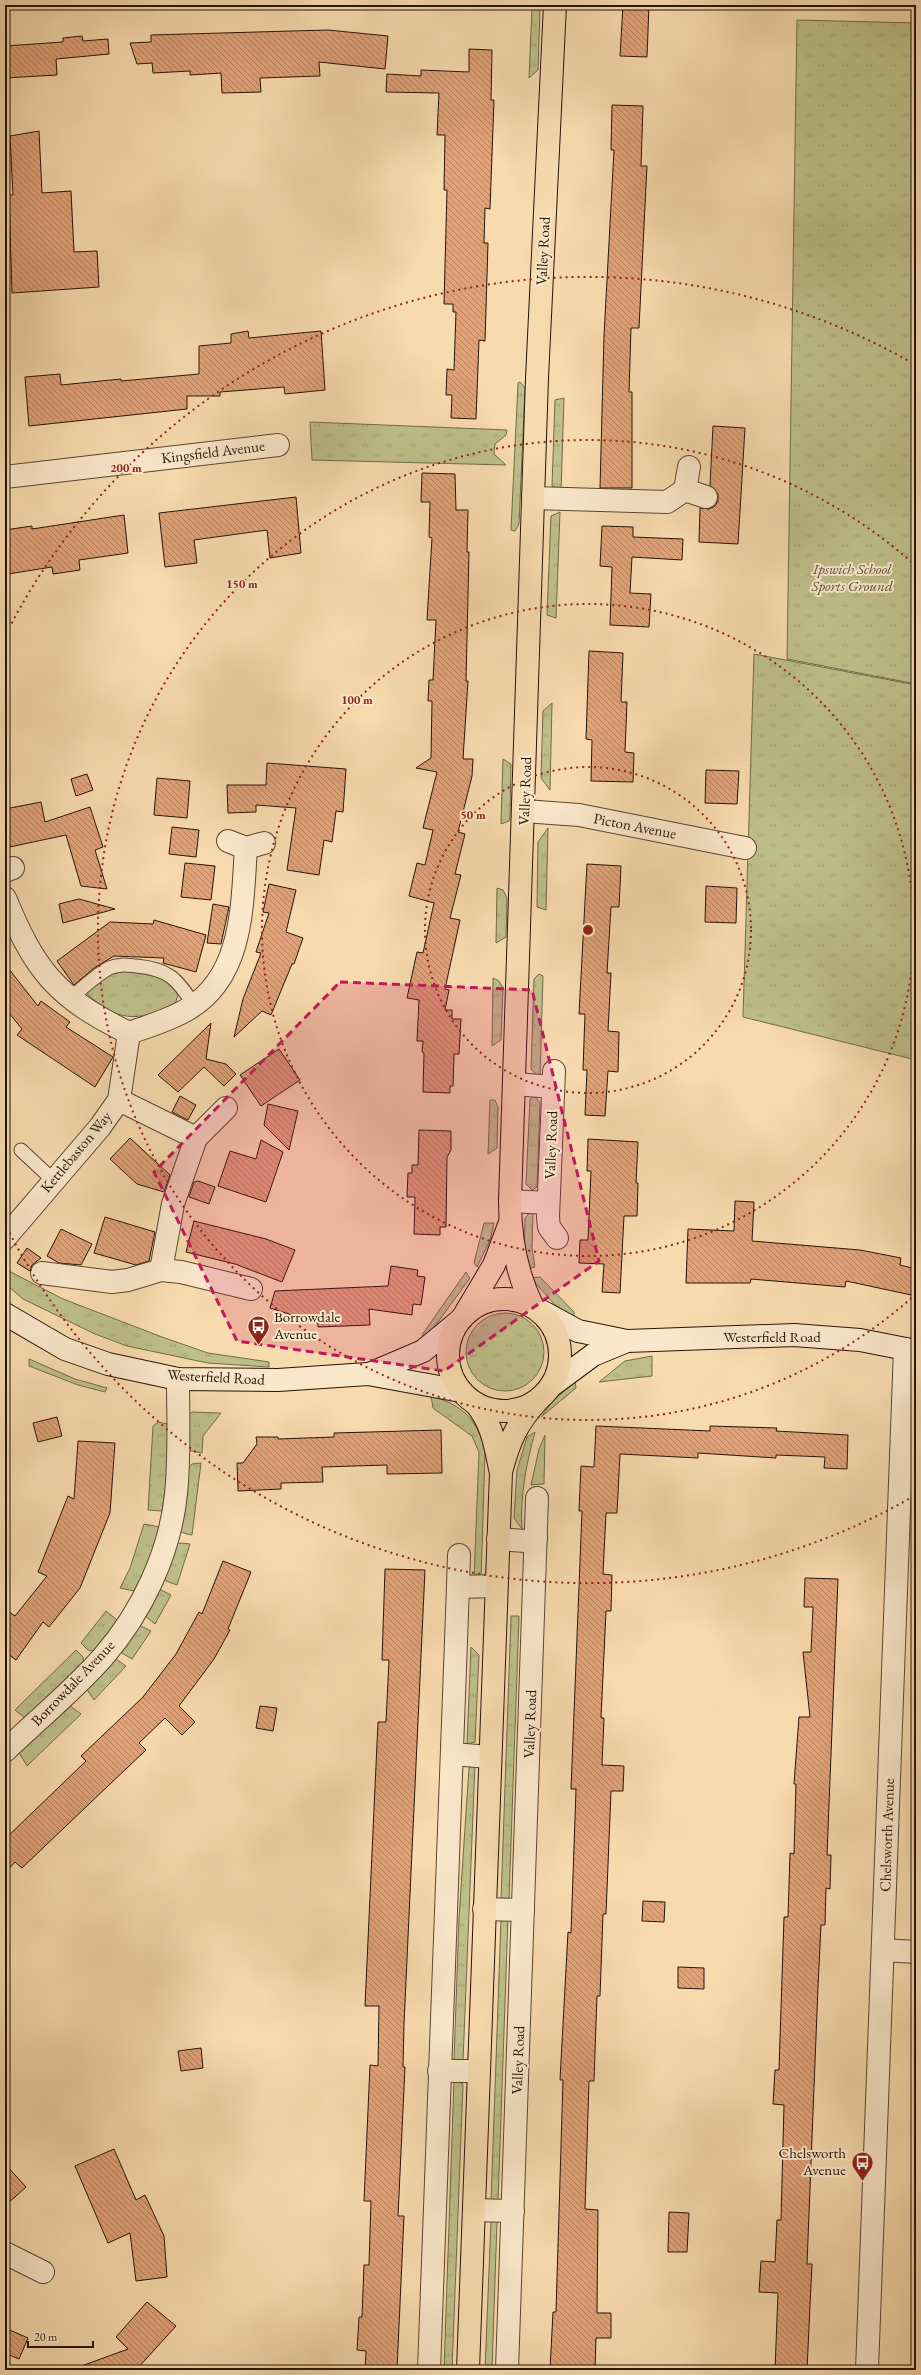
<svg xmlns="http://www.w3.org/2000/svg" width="921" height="2375" viewBox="0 0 921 2375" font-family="'EB Garamond',serif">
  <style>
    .grass { fill: url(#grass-tufts); stroke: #726a48 }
    .building { fill: url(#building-back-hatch); stroke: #261406 }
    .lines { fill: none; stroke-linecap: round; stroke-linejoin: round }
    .service-casing { stroke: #5a4630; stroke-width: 15 }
    .minor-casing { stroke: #5a4630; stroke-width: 24 }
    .secondary-casing { stroke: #261406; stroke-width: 24 }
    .primary-casing { stroke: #261406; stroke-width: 24 }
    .service { stroke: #fae7ca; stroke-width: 13 }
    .minor { stroke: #fae7ca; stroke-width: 22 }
    .secondary { stroke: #fae7ca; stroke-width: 22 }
    .primary { stroke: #f7daae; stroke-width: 22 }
    .marked { fill: #c2185b; fill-opacity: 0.2; stroke: #c2185b; stroke-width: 3; stroke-dasharray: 8 5; stroke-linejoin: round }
    .ring { fill: none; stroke: #8f2418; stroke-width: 2; stroke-dasharray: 2 4 }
    .labels { text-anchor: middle; stroke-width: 4; stroke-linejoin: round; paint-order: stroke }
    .street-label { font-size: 15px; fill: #261406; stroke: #fae7ca }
    .park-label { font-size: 15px; font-style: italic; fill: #5b5034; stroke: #fae7ca }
    .poi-label { font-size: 15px; fill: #261406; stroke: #fae7ca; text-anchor: start }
    .centre { fill: #8f2418; stroke: #fae7ca; stroke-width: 2 }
    .ring-label { font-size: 12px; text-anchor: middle; font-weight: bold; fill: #8f2418; stroke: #fae7ca; stroke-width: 4; stroke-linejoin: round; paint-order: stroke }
  </style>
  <defs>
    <pattern id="grass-tufts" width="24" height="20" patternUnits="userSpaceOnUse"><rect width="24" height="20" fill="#bebf8a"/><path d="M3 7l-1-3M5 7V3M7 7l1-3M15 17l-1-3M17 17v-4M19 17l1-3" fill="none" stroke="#a3a376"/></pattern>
    <pattern id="building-back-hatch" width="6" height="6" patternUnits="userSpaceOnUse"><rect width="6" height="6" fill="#e2a177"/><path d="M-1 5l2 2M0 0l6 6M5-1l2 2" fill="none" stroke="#b78260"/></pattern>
  </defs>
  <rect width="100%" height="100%" fill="#f7daae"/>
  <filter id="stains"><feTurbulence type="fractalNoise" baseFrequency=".005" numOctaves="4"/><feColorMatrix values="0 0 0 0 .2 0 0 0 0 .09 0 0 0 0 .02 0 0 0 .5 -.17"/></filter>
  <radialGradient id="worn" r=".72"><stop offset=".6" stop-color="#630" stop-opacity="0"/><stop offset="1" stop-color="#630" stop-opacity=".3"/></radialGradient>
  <!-- grass -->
  <g class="grass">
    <polygon points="532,8 540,8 538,70 529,78"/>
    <polygon points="797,20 916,23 916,684 787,659"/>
    <polygon points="520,382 525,388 519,524 515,531 511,530 518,383"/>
    <polygon points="564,398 561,492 552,486 555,400"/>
    <polygon points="310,422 507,430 506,435 495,444 494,454 506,465 312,460"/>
    <polygon points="560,512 556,618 547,615 551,516"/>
    <polygon points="754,654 916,685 916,1060 743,1017"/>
    <polygon points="552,703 550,790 541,778 543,711"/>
    <polygon points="503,759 511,764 510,816 509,821 501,824"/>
    <polygon points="548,828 546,910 537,907 538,842"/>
    <polygon points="497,888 503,890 507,898 506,937 496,943"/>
    <path d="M140 969 170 980 178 994 175 1005C137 1022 117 1022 86 993L109 973Z"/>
    <polygon points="539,974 543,976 540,1079 531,1069 534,979"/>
    <polygon points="493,978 499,981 503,988 501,1040 492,1046"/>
    <polygon points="534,1095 540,1103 537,1187 532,1190 526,1184 530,1099"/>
    <polygon points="490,1100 495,1100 498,1107 497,1148 488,1154"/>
    <polygon points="530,1212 533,1212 532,1248 535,1267 529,1269 524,1260 525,1218"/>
    <polygon points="484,1223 494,1223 490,1240 477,1267 474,1263"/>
    <polygon points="5,1269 63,1299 162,1337 208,1353 269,1362 269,1367 208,1363 127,1346 95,1334 23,1299 9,1287"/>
    <polygon points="466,1272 470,1278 427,1337 422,1335"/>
    <polygon points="540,1277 574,1312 574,1317 555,1305 531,1278"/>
    <circle cx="505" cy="1352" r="39"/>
    <polygon points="652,1356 652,1376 599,1382 625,1361"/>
    <polygon points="29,1359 75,1379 107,1388 105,1392 78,1385 29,1366"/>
    <polygon points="575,1381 576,1388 541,1417 552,1402"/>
    <path d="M431 1396C463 1405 478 1420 485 1452L481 1580 474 1579 479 1452 472 1436 433 1408Z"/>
    <polygon points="192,1412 221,1413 203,1436 202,1453 187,1450 189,1415"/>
    <polygon points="159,1422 167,1424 169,1465 162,1511 148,1510 153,1426"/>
    <path d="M535 1432C526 1465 520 1496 522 1529L514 1518 517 1470 527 1437Z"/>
    <polygon points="545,1435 544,1484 531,1485 539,1449"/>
    <path d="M201 1463 192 1535C186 1534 182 1533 177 1529L186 1471 192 1464Z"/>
    <polygon points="144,1524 160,1527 148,1566 134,1591 120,1588 130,1568"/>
    <polygon points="181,1543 190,1544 177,1585 166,1581 163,1574 176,1544"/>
    <polygon points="159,1589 171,1595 155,1624 144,1615"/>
    <polygon points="106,1611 117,1620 116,1626 96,1652 88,1650 81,1643"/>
    <polygon points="511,1616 519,1616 509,1900 501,1900"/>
    <polygon points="139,1625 151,1631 132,1659 122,1653 121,1648"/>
    <polygon points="471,1647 479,1655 475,1742 467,1744"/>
    <polygon points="76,1650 83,1657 84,1663 29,1717 24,1717 15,1710"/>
    <polygon points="116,1659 126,1666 94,1700 86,1688 111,1661"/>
    <polygon points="66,1703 81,1714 27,1766 18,1751"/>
    <polygon points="475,1764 463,2061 454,2061 459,1918 469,1768"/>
    <polygon points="508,1917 498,2202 491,2202 501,1920"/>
    <polygon points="458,2080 463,2084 452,2370 444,2370 454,2081"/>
    <polygon points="491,2221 497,2221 492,2370 485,2370"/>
  </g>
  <!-- building -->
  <g class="building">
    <polygon points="623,5 649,5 647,57 620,56"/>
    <polygon points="328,30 388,36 385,69 319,62 320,76 260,78 261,92 222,93 221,73 190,75 190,71 153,73 152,63 137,64 130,43 151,42 151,35"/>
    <polygon points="82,36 83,41 108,39 109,54 56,59 57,75 5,78 5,46 63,42 63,38"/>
    <polygon points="469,49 492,50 491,100 494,100 490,209 485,208 484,243 488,243 485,341 479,340 476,419 451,418 452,395 446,395 447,369 454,370 456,312 453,312 453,304 444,304 447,190 444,190 445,135 437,135 439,93 386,92 387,74 421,76 421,70 469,72"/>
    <polygon points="612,105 643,106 641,166 647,166 639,328 631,328 629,392 632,392 632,488 600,488 604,336 614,150 611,150"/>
    <polygon points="39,131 42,193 71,191 74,252 97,251 99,287 12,293 9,195 13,195 10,136"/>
    <polygon points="248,331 249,338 321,331 325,390 285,394 284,387 220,392 220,396 187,396 187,409 29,426 25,377 60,374 61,385 121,379 121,381 199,374 199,346 231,343 231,334"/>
    <polygon points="713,426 745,428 738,544 699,542 700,508 709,509 715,506 718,501 718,494 710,485"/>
    <polygon points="422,473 455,474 456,510 468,510 467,552 469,552 466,681 468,681 463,759 473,759 472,776 458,832 465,834 455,874 461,875 450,918 460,920 445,989 449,990 445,1010 452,1010 452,1019 461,1019 459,1054 454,1054 453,1086 450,1086 450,1093 423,1092 424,1053 422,1052 423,1041 417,1041 419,1000 407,998 417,952 423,953 434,903 409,896 417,863 425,865 433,830 423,828 437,772 416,768 431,758 432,701 428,701 429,680 433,680 436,620 427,620 432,538 429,537 430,502 421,502"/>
    <polygon points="296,497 301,553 270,558 267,530 194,540 197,563 165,567 159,513"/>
    <polygon points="124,515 128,553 79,560 80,570 53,574 52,567 8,574 5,530 32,526 32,529"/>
    <polygon points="602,526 633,527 633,537 683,539 682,560 632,557 630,593 651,594 649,627 610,625 612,567 600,566"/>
    <polygon points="589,651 623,653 621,702 627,702 625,752 634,753 633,782 591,781 592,740 586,739"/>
    <polygon points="267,763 346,769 343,812 336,811 332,842 324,840 319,875 287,870 296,808 256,805 256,812 228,813 227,785 266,785"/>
    <polygon points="706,770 739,771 737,804 705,803"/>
    <polygon points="87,774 93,790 76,796 71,779"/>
    <polygon points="157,778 190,781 187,818 154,815"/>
    <polygon points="41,802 45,822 90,807 103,847 95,850 107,889 81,886 66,835 5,848 5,809"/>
    <polygon points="172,827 199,830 196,857 169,854"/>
    <polygon points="185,863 215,866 211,900 181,897"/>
    <polygon points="587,864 621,866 619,907 611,907 607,973 611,973 608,1031 619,1032 618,1072 608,1071 605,1116 585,1115 587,1070 583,1070 585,1014 579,1014"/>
    <polygon points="269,884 296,890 286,932 303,938 294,964 292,964 271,1015 262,1011 234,1037 243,999 261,953 256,952 269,913 263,912"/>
    <polygon points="706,886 737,888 736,923 705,922"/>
    <polygon points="79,899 115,909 63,923 59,904"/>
    <polygon points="213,904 229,907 221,944 207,943"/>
    <polygon points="154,920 206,935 196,972 163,963 164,958 114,956 94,968 74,985 57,961 110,922 153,924"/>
    <polygon points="5,964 38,1006 41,1001 70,1022 66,1027 113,1057 95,1087 17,1035 22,1029 5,1008"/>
    <polygon points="211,1023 206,1059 226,1064 236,1074 224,1086 204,1067 178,1092 158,1075"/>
    <polygon points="279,1049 300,1080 261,1106 240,1075"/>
    <polygon points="180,1096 196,1105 188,1120 172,1112"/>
    <polygon points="268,1104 298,1111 289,1150 264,1125"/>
    <polygon points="419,1130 451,1131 451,1150 447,1157 446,1227 440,1227 440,1235 414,1234 415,1197 407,1197 408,1173 412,1173 412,1165 418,1165"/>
    <polygon points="130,1138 170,1175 164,1192 137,1184 110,1159"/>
    <polygon points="588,1139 638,1142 636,1183 638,1183 637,1216 624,1216 620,1293 602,1292 604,1264 579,1263 580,1240 588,1240 591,1171 587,1171"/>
    <polygon points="261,1140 283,1152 266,1202 218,1186 230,1151 256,1159"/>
    <polygon points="198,1181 215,1187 209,1204 189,1197 194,1182"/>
    <polygon points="735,1201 754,1202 752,1241 860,1250 901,1258 900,1265 916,1269 916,1296 846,1281 845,1287 751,1279 750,1283 686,1283 688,1229 734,1231"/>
    <polygon points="105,1217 155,1232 149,1261 136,1265 94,1253"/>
    <polygon points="194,1221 266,1239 295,1250 282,1282 235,1264 186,1252"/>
    <polygon points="61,1229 92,1244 81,1265 59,1263 47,1256"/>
    <polygon points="27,1248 41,1258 32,1265 30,1271 17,1263"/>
    <polygon points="391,1266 418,1270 417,1276 425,1277 421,1305 413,1304 412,1315 369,1309 370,1325 318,1327 318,1323 270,1308 275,1291 388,1286"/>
    <polygon points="57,1417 62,1436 38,1442 33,1423"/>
    <polygon points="596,1426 710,1431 710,1426 777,1428 776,1431 848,1435 847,1469 824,1468 825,1457 776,1455 776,1458 698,1453 698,1458 620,1454 617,1513 606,1513 603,1574 612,1575 611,1611 606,1611 601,1718 604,1718 602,1765 624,1766 623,1791 611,1791 606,1914 603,1914 600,1996 597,1996 594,2081 589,2081 585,2209 598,2210 597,2313 611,2313 611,2338 596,2338 595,2370 550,2370 553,2312 556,2312 563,2080 560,2080 568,1932 571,1933 576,1789 571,1789 582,1511 579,1511 581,1466 594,1467"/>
    <polygon points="441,1430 442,1473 387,1474 387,1465 322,1467 323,1482 281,1483 281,1489 238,1491 237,1463 243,1463 257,1444 256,1437 278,1437 278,1439 334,1437 334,1433"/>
    <polygon points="78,1441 115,1443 110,1513 80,1588 49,1627 43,1622 16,1660 5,1652 5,1609 15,1616 47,1576 38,1572 68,1496 74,1499"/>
    <polygon points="223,1561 251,1572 228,1629 230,1630 214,1659 179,1706 195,1722 182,1735 165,1718 139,1743 146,1750 109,1785 22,1868 15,1862 5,1873 5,1839 86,1761 81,1756 143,1697 176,1654 199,1612 202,1614"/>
    <polygon points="385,1569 425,1570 404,2024 403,2067 405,2067 398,2216 404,2216 397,2370 365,2370 366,2351 357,2350 359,2317 362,2317 364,2265 369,2265 371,2201 364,2201 370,2065 378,2066 379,2006 365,2006 378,1722 386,1722 389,1660 382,1660"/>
    <polygon points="805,1578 838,1579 827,1855 831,1855 830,1889 826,1888 825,1925 821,1925 818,1987 807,2264 812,2264 807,2370 775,2370 778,2293 759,2292 761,2261 775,2262 777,2220 781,2220 784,2105 773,2104 775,2070 779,2070 784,1917 788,1917 790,1853 794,1854 796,1784 794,1784 799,1717 810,1717 803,1652 811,1652 813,1607 804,1607"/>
    <polygon points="260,1706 277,1708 273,1731 256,1728"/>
    <polygon points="643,1901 665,1902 664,1922 642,1921"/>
    <polygon points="678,1967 704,1968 704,1989 678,1988"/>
    <polygon points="201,2048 203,2068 181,2071 178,2051"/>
    <polygon points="114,2149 136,2200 145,2195 164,2236 167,2277 136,2281 130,2233 108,2243 75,2166"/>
    <polygon points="5,2164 26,2187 5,2206"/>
    <polygon points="669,2212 689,2213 687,2252 668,2252"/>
    <polygon points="147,2302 176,2326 136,2370 76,2370 76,2368 128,2349 116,2337"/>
    <polygon points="5,2328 28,2338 19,2359 5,2353"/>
  </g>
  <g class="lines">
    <defs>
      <g id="service">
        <path d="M70 999C82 988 95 976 109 968 118 964 126 965 136 966 169 969 177 979 194 1005"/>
        <polyline points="21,1150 53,1180"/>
      </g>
      <g id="minor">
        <polyline points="5,477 278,445"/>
        <polyline points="685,490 689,467"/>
        <polyline points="533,498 667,502 685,490 706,497"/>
        <polyline points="524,811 579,815 745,848"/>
        <polyline points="228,841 246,848 264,843"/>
        <polyline points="5,871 13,868"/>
        <path d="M5 898C35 971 57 998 129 1033 149 1026 170 1020 188 1009 244 976 242 904 246 848"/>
        <polyline points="554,1071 548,1217 549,1227 557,1238"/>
        <polyline points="515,1084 553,1087"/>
        <polyline points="119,1100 196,1138 173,1204 161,1270"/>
        <polyline points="196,1138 226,1108"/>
        <polyline points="510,1201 548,1203"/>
        <polyline points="5,1238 100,1127 119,1100 129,1033"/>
        <polyline points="42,1273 112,1282 128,1280 161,1270 181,1272 251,1289"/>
        <polyline points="498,1539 525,1541 536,1538"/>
        <polyline points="458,1587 459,1555"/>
        <path d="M5 1751C37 1720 73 1691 103 1657 142 1612 170 1553 176 1494 180 1456 178 1417 178 1379"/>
        <polyline points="452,1754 490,1757"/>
        <polyline points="484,1909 523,1910"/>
        <polyline points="883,1950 916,1952"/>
        <polyline points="439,2071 479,2071"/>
        <polyline points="474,2210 513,2211"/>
        <polyline points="5,2253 43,2272"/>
        <polyline points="429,2370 458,1587 496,1586"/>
        <polyline points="507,2370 537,1498"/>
        <polyline points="867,2370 905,1349"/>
      </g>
      <g id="secondary">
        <polyline points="541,1311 578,1331 627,1341 794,1335 860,1340 916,1351"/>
        <polyline points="5,1314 65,1349 108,1364 178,1379 278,1380 368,1374 461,1391"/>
        <polyline points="369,1374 423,1351 457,1323"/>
        <polyline points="551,1386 593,1355 627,1341"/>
      </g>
      <g id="primary">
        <circle cx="504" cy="1355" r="56"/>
        <path d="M532 1305C516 1272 510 1238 510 1201L537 378 555 5"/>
        <polyline points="466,1312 494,1265 509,1225"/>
        <path d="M475 1403C492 1423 495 1444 500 1469"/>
        <path d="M468 2370 501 1472C509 1442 516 1424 538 1400"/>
      </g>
    </defs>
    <!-- service casing -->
    <use href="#service" class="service-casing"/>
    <!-- minor casing -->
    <use href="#minor" class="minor-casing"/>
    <!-- secondary casing -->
    <use href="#secondary" class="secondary-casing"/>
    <!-- primary casing -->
    <use href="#primary" class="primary-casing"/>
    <!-- service -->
    <use href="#service" class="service"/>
    <!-- minor -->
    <use href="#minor" class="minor"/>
    <!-- secondary -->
    <use href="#secondary" class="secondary"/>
    <!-- primary -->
    <use href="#primary" class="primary"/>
  </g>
  <!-- marked area -->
  <path class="marked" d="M340 982 532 990 599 1261 444 1371 237 1341 154 1172Z"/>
  <!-- distance rings -->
  <g class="ring">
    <circle cx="588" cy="930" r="163"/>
    <circle cx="588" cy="930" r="326"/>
    <path d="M916 1294A490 490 0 1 1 916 566"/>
    <path d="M914 1496A653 653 0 0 1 6 1226M6 634A653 653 0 0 1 914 364"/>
  </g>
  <!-- icons -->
  <defs>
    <symbol id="bus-pin" viewBox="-11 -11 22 30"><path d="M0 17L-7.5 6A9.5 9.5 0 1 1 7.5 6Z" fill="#8f2418" stroke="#fae7ca"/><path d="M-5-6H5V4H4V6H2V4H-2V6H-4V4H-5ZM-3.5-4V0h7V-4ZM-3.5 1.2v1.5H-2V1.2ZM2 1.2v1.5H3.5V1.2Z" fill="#fff"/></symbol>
  </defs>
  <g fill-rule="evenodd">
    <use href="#bus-pin" x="246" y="1314" width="25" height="34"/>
    <use href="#bus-pin" x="850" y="2150" width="25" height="34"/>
  </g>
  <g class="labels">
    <!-- street labels -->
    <g class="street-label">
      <text transform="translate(543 251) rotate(-87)" y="5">Valley Road</text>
      <text transform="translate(213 452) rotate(-7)" y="5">Kingsfield Avenue</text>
      <text transform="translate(525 791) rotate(-88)" y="5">Valley Road</text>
      <text transform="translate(635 826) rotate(11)" y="5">Picton Avenue</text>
      <text transform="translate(551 1145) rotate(-88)" y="5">Valley Road</text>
      <text transform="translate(76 1152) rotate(-50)" y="5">Kettlebaston Way</text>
      <text x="772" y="1342">Westerfield Road</text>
      <text transform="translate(216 1377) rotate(3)" y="5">Westerfield Road</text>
      <text transform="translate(73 1683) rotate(-46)" y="5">Borrowdale Avenue</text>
      <text transform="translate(530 1724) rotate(-88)" y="5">Valley Road</text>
      <text transform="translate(887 1835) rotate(-88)" y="5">Chelsworth Avenue</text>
      <text transform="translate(518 2060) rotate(-88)" y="5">Valley Road</text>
    </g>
    <!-- park labels -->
    <g class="park-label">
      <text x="852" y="574">Ipswich School<tspan x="852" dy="17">Sports Ground</tspan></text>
    </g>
    <!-- poi labels -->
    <g class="poi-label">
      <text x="274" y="1322">Borrowdale<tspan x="274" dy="17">Avenue</tspan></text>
      <text x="846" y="2158" text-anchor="end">Chelsworth<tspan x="846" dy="17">Avenue</tspan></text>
    </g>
  </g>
  <circle cx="588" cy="930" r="6" class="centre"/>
  <g class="ring-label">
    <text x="126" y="472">200 m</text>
    <text x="242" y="588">150 m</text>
    <text x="357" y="704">100 m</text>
    <text x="473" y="819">50 m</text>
  </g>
  <!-- margin -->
  <rect width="921" height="2375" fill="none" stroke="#f7daae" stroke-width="20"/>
  <rect x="6" y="6" width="909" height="2363" fill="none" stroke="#261406" stroke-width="2"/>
  <rect x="10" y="10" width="901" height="2355" fill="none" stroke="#261406"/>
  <!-- scale -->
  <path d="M28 2341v6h65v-6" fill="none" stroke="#261406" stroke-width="2"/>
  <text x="34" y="2341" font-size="12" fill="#261406" stroke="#fae7ca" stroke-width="3" paint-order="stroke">20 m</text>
  <rect width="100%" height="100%" filter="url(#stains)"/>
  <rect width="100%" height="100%" fill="url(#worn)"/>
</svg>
